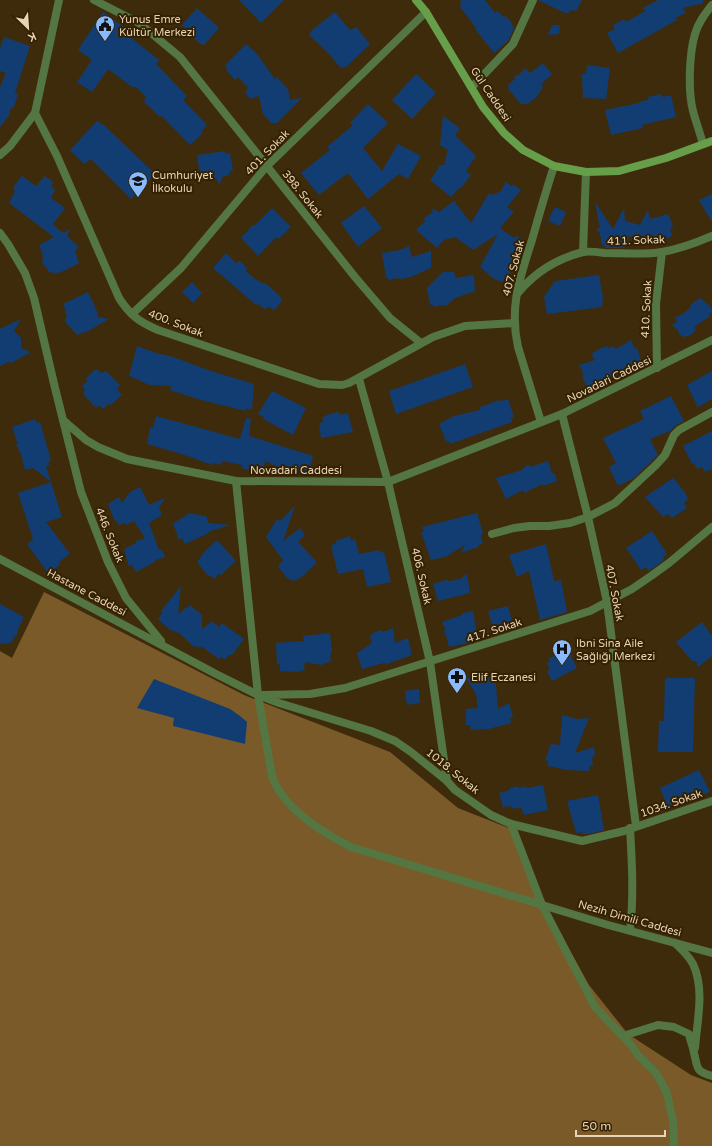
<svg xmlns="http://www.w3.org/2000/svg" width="712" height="1146" viewBox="0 0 712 1146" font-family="'Varela Round',sans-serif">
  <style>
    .forest { fill: #7a5a28 }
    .building { fill: #123d73 }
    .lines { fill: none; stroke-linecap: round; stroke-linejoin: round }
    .minor { stroke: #547643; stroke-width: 8 }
    .secondary { stroke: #679e4a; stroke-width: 8 }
    .labels { text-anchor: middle; stroke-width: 4; stroke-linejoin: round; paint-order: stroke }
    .poi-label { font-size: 11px; fill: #e8d3b7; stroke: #332102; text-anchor: start }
    .street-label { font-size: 11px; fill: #e8d3b7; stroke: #332102 }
  </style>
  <rect width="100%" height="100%" fill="#3e2b0c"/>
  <!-- forest -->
  <polygon class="forest" points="44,592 244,695 390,752 458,808 511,829 535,887 589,985 628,1034 691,1075 712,1083 712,1146 0,1146 0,651 12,658"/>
  <!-- building -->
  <g class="building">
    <polygon points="239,0 284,0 261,23"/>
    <polygon points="461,0 485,0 495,13 498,11 503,17 506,16 511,22 514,29 508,41 494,53 475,29 476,28 460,7"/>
    <polygon points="538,0 582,0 576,11 571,10 568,13 565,13"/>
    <polygon points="658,0 703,0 703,3 683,8 686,13 675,18 677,20 618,53 607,33 615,29 613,25 624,19 626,22 645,11 643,8"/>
    <polygon points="197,8 219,28 204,45 199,43 182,25"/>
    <polygon points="103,12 132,33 130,37 159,60 156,64 187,96 183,100 207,125 202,131 202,134 190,145 162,116 160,117 144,102 146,97 136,87 132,87 108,69 92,92 77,82 92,60 78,50"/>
    <polygon points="335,12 350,30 356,27 370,44 346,67 341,68 327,52 309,35 311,31"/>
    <polygon points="552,25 560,25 559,34 548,35"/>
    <polygon points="4,37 30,46 15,93 18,94 14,107 10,110 10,114 0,127 0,87 6,73 0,71 0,48"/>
    <polygon points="246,44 257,54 275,79 277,77 288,89 290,100 302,98 277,123 271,123 263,114 259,96 251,99 245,93 248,88 238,77 235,80 226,70 227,67 225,65"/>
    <polygon points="543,63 552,74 541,84 543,87 536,98 527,104 521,104 509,90 508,85 515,79 514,76 519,75 525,68 530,73"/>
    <polygon points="587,65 610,68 606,99 583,98 582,74 586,74"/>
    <polygon points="416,74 436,93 412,119 392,100"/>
    <polygon points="661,94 663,97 671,95 676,117 642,125 643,128 611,135 605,110 639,103 639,102 648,100 648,97"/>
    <polygon points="368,104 388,123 363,148 382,171 398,144 421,156 408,179 399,174 368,199 348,173 319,195 301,173 330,150 327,147 353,125 350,123"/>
    <polygon points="443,116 460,128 455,135 476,156 466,171 471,175 462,187 460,187 451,197 430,180 438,169 439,165 444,165 448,150 440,145"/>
    <polygon points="97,121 105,126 155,174 131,199 91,159 84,164 70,150"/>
    <polygon points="225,151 226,154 230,153 233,170 229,172 229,175 222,177 220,185 216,178 201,180 197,155"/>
    <polygon points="22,176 36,186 45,176 53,182 51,186 55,190 51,198 65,208 53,224 63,233 70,229 67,236 79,247 75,251 79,263 64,271 54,274 53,272 50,273 42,262 43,256 39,245 54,237 9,203 15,191 13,187"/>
    <polygon points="506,182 512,186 513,184 521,190 507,207 514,212 500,228 514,238 517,236 524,241 511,257 517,264 503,282 494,279 480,267 498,234 473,250 455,237 444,240 437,248 416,230 425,221 424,218 432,213 433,208 439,212 454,201 471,223 489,193 493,195 501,191"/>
    <polygon points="712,194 712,222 699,200"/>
    <polygon points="595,202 613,229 624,208 625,221 640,225 648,210 650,219 668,214 673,226 670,229 672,236 661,241 648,243 648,240 628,236 629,243 625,245 625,248 605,248 605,246 602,245 600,234 596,229 600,228"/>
    <polygon points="364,206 382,228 358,247 341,223"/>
    <polygon points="555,207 566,212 560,226 548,221"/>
    <polygon points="272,208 291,227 278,239 276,237 258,256 241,238 253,225 255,225"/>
    <polygon points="409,246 412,257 431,251 431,268 411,277 400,279 398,278 389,280 386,277 382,253 400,250"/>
    <polygon points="226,253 236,263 240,261 247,268 246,271 255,279 262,283 265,283 279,295 282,301 274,310 269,307 265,309 258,304 256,305 213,268"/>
    <polygon points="443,272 454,272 456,278 474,275 475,291 455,298 446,306 442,305 434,307 432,304 430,305 427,288"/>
    <polygon points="599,275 603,297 602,307 547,314 544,297 555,281"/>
    <polygon points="192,282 202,293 193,303 182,292"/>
    <polygon points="88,292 97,311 98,317 109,319 88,331 77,335 65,322 67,315 64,311 66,310 63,304"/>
    <polygon points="700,298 710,306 712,311 709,314 710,316 694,327 696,330 691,335 684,337 679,334 678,330 672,325 677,321 675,317 683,314 691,307 690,305"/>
    <polygon points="21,319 14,331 21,338 21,348 31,352 11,363 8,362 0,366 0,329"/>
    <polygon points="631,340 635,349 637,348 641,360 634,366 624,370 603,383 589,389 584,381 582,375 584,375 579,365 595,360 591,354 601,348 607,346 608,348 614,346 616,349"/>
    <polygon points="137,346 159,354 170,356 211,371 254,384 252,410 247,408 246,411 201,400 170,390 171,386 150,385 129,376"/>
    <polygon points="465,364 473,387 396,414 389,391"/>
    <polygon points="96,369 102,373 106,371 120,385 117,389 122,395 111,405 108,404 103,409 99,405 96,408 83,394 85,390 82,386 87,382 86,378"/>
    <polygon points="712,371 712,399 698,407 687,385"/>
    <polygon points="272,391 306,408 293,435 263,419 264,417 258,414"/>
    <polygon points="671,396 684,421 676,425 670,431 650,439 658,455 634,478 618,486 609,467 616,463 603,438 644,419 640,411"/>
    <polygon points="508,399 514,417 511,418 512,422 450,444 449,441 446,441 439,424 454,416 480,410 480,407 500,400 501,401"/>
    <polygon points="339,412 340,415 348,413 353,432 321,438 319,423 323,422 323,417 329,414"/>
    <polygon points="156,416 240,439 246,418 251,419 249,436 313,456 309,472 306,471 303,473 288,470 287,471 265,461 263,471 250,470 242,468 242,465 222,461 222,465 213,463 212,465 185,455 147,444 150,428 153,428"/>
    <polygon points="35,419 37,423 40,422 51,460 48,462 50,465 46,466 51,482 33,468 25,470 21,454 16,444 18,444 12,427"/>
    <polygon points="712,431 712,469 705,472 702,467 697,469 694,463 692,464 683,446"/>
    <polygon points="548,461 552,473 555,474 557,481 543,486 542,484 524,493 523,490 506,499 496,478 522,470 528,464 530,467"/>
    <polygon points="673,478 685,492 688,499 684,503 687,508 672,518 668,514 663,517 645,497"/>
    <polygon points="51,482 62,517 46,522 70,554 59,562 60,565 48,573 27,544 33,539 18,493"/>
    <polygon points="140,487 149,505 165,498 159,508 162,515 149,523 159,550 162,550 165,557 156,560 153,563 136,572 132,565 129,567 124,549 136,543 136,541 145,538 134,521 126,525 124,523 119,525 116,520 115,521 108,504 119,497 122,503 130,492"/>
    <polygon points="295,506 283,541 300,528 305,535 298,542 317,562 303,576 294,581 287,578 278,566 283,560 266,537 277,519 280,521"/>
    <polygon points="188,513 206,516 209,523 230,525 208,532 209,533 185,544 182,538 179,540 173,523 184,517"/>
    <polygon points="477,513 483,533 481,536 483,543 479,545 478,547 461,553 465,545 445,557 431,560 421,532 424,531 422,527"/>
    <polygon points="652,531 667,554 663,557 664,560 649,571 646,567 641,570 626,548"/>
    <polygon points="350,536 351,540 355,539 359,554 380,550 381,553 384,552 391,582 367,587 363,569 338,574 331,545 335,544 336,541"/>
    <polygon points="217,540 236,561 221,575 219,574 214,579 210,575 208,576 197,562 202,556 202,554"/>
    <polygon points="546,544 554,581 561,580 567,612 540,620 529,571 517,577 509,555"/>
    <polygon points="467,574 470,593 438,601 433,584 446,580 449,581 460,579"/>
    <polygon points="181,586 178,614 190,605 202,615 202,629 212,621 219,627 222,623 244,639 232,655 229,655 225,660 221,657 219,659 201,646 200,648 196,646 194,647 179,633 170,630 158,619 162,613 161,611"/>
    <polygon points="0,604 24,617 18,629 17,635 14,637 11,643 0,644"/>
    <polygon points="508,606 514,629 495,635 488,611"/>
    <polygon points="473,611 478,641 449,647 446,635 444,633 445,628 442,622 462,615 463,613"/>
    <polygon points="702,622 712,636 712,656 698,667 696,661 692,661 676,642"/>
    <polygon points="393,628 395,643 408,638 412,655 387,664 384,663 362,669 357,653 372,643 370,636 375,632 381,630 383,632"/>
    <polygon points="330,633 332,652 330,655 331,661 321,665 305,662 304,670 298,672 280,671 280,664 277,664 276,643 304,641 303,636"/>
    <polygon points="564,651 565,654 569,652 577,668 552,681 547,671 550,670 547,663 550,662 548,659"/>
    <polygon points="498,674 496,685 498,709 509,703 513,717 510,718 511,723 489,729 471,730 470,725 466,725 466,709 478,708 476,694 466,678 481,678"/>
    <polygon points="665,678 695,678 693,752 658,752 659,721 664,721"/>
    <polygon points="154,679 230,709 240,716 247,722 245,744 173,726 174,718 137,708"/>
    <polygon points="419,689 420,703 407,705 405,691"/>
    <polygon points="562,715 577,719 589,718 575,753 594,747 595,754 592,759 593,766 589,766 589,771 567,770 548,766 548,761 545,760 551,744 560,745"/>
    <polygon points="699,770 710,792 668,808 660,788"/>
    <polygon points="543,785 548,810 524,815 521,807 513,809 511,806 503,807 499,793 510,790 510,788 518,786 518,788 525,786 526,788"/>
    <polygon points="598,795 604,830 589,834 583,834 582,832 576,833 567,801"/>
  </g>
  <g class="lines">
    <!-- minor -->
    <g class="minor">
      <polyline points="94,0 139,23 180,57 355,277 390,318 421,343"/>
      <polyline points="472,87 513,44 533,0"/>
      <path d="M35 113 57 156 119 298C130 315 139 322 158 330L319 384 342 385 349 383 433 337 465 326 515 323"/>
      <path d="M703 144C700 133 696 122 693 111 688 92 689 54 695 34 698 23 705 14 712 5"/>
      <polyline points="0,155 10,146 35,113 59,0"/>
      <polyline points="0,233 8,244 25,273 34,298 55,388 81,492 108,562 126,598 161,641"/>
      <polyline points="583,252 586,172"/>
      <path d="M517 294C534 273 555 259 583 252 589 251 597 252 604 253 623 253 644 255 662 252 680 249 696 243 712 236"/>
      <polyline points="132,314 181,268 266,167 426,12"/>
      <polyline points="657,368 656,304 662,252"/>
      <polyline points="359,379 388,482 430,662 447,781"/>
      <polyline points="562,414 588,517 607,602 636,826"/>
      <polyline points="63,420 86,440 98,447 127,459 236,481 388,482 562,414 712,340"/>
      <path d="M541 422 518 347C509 306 520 278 532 240 539 215 546 191 554 166"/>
      <path d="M236 481 258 695 272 776C284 809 320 831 351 847L608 925 712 953"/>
      <polyline points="492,534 514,528 530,526 549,526 570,523 588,517 615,503 656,465 665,455 674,435 679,430 712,412"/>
      <polyline points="0,559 216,674 258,695 279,703 371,731 395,741 411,752 447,781 455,790 491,815 511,824 582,841 624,831 712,801"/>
      <polyline points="263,695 310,694 345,688 590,611 632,589 651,576 669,563 712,527"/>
      <polyline points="511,824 542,905 595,1007 632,1046 637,1054 656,1073 667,1093 673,1121 674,1138 673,1146"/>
      <path d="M630 930C634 897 632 862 630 828"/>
      <path d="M675 943C681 949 689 956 693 964 705 989 697 1022 695 1048"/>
      <path d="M623 1036 658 1025 674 1027 689 1034C690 1040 693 1046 694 1053 698 1068 695 1071 712 1076"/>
    </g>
    <!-- secondary -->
    <polyline class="secondary" points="416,0 426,12 483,107 504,133 523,150 554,166 586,172 619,171 666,158 712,141"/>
  </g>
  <!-- icons -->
  <defs>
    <symbol id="civic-pin" viewBox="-11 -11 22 30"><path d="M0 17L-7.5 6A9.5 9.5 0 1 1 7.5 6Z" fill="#89bafc" stroke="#332102"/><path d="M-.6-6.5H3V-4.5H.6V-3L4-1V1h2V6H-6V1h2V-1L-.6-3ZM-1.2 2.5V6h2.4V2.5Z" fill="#111"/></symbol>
    <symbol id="school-pin" viewBox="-11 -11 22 30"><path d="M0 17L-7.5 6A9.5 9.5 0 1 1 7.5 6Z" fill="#89bafc" stroke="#332102"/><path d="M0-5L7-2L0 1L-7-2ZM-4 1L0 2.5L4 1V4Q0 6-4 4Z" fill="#111"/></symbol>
    <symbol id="hospital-pin" viewBox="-11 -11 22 30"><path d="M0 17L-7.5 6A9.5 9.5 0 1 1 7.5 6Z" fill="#89bafc" stroke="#332102"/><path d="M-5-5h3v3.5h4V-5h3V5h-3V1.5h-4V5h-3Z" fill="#111"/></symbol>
    <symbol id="pharmacy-pin" viewBox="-11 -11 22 30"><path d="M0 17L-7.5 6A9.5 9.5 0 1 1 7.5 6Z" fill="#89bafc" stroke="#332102"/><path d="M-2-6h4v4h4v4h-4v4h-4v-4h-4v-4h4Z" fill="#111"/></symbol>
  </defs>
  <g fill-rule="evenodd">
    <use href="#civic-pin" x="94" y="14" width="22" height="30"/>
    <use href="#school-pin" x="127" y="170" width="22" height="30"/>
    <use href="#hospital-pin" x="551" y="638" width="22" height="30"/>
    <use href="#pharmacy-pin" x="446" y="666" width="22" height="30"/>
  </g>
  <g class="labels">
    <!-- poi labels -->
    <g class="poi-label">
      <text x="119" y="23">Yunus Emre<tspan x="119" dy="13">Kültür Merkezi</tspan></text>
      <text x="152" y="179">Cumhuriyet<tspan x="152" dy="13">İlkokulu</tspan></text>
      <text x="576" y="647">Ibni Sina Aile<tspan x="576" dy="13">Sağlığı Merkezi</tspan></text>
      <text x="471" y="681">Elif Eczanesi</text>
    </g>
    <!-- street labels -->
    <g class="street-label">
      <text transform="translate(491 94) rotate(56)" y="4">Gül Caddesi</text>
      <text transform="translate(267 152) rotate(-46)" y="4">401. Sokak</text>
      <text transform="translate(303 194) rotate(51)" y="4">398. Sokak</text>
      <text transform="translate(636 240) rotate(-2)" y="4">411. Sokak</text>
      <text transform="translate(513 268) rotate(-75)" y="4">407. Sokak</text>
      <text transform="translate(646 309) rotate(-87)" y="4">410. Sokak</text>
      <text transform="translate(176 323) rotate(21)" y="4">400. Sokak</text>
      <text transform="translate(609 379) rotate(-26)" y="4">Novadari Caddesi</text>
      <text x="296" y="474">Novadari Caddesi</text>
      <text transform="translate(110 535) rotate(68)" y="4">446. Sokak</text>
      <text transform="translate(422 576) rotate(77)" y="4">406. Sokak</text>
      <text transform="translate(87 592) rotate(28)" y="4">Hastane Caddesi</text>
      <text transform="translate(615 593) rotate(79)" y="4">407. Sokak</text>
      <text transform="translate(494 630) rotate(-18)" y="4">417. Sokak</text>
      <text transform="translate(453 771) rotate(39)" y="4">1018. Sokak</text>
      <text transform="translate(671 803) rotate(-19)" y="4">1034. Sokak</text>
      <text transform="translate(630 918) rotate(16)" y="4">Nezih Dimili Caddesi</text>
    </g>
  </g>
  <!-- north arrow -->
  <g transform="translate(28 28) rotate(155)" stroke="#332102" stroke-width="3" paint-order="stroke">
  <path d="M0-3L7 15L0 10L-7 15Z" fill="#e8d3b7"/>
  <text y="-6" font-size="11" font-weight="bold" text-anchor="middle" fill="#e8d3b7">K</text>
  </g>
  <!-- scale -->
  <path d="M576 1130v6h89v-6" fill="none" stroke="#e8d3b7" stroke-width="2"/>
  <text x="582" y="1130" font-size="12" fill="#e8d3b7" stroke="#332102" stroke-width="3" paint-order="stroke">50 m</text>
</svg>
